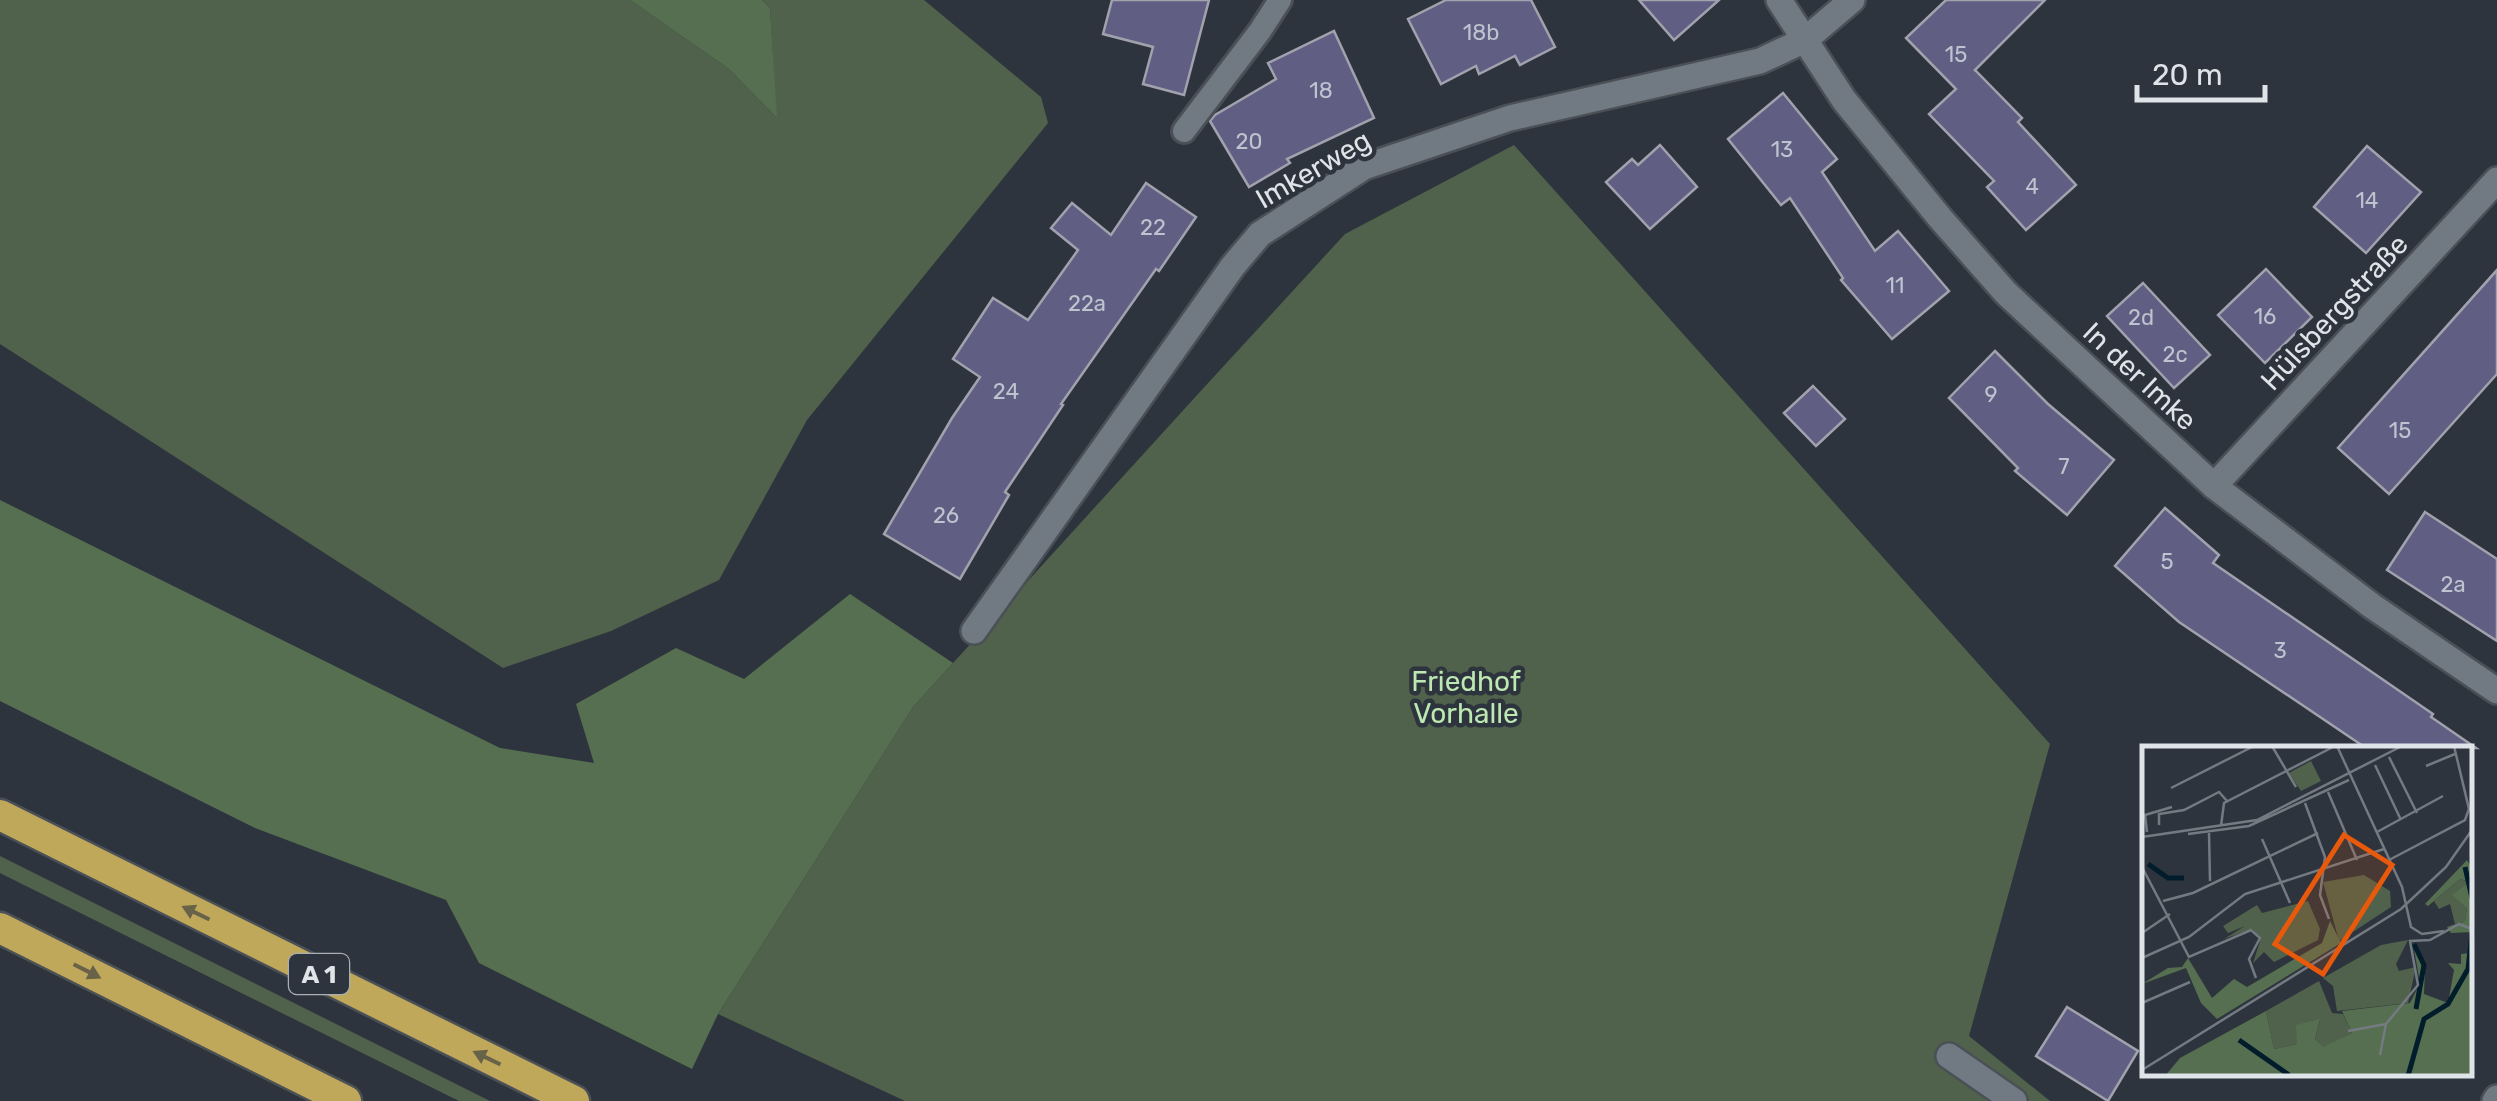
<svg xmlns="http://www.w3.org/2000/svg" width="2497" height="1101" viewBox="0 0 2497 1101" font-family="Rubik,sans-serif">
  <style>
    .green { fill: #50624b }
    .forest { fill: #566f50 }
    .building { fill: #605e82; stroke: #a2a2ae; stroke-width: 2.5 }
    .lines { fill: none; stroke-linecap: round; stroke-linejoin: round }
    .service-casing { stroke: #4a5056; stroke-width: 28 }
    .minor-casing { stroke: #4a5056; stroke-width: 30 }
    .motorway-casing { stroke: #4a5056; stroke-width: 35 }
    .service { stroke: #717a83; stroke-width: 22 }
    .minor { stroke: #717a83; stroke-width: 25 }
    .motorway { stroke: #c0a85a; stroke-width: 30 }
    .oneway { fill: #686249 }
    .labels { text-anchor: middle; stroke-width: 9; stroke-linejoin: round; paint-order: stroke }
    .number-label { font-size: 22px; fill: #bfc2cf }
    .shield { fill: #2d343d; stroke: #aaafb5; stroke-width: 2.5 }
    .shield-label { font-size: 25px; font-weight: bold; fill: #dfe4e9 }
    .street-label { font-size: 28px; fill: #dfe4e9; stroke: #2d343d }
    .park-label { font-size: 28px; fill: #bde8b1; stroke: #2d343d }
    .inset-river { fill: none; stroke: #011c2b; stroke-width: 5 }
    .inset-road { fill: none; stroke: #747a82; stroke-width: 2.5 }
    .view { fill: #e8590c; fill-opacity: 0.15; stroke: #e8590c; stroke-width: 5 }
    .inset-edge { fill: none; stroke: #dfe4e9; stroke-width: 5 }
  </style>
  <rect width="100%" height="100%" fill="#2d343d"/>
  <!-- green -->
  <g class="green">
    <polygon points="0,0 630,0 729,69 776,117 770,8 762,0 924,0 1041,97 1048,123 807,420 719,580 611,631 503,668 0,344"/>
    <polygon points="1514,145 2050,744 1969,1036 2050,1101 905,1101 718,1014 913,707 1198,394 1345,234"/>
    <polygon points="0,856 490,1101 459,1101 20,883 0,873"/>
  </g>
  <!-- forest -->
  <g class="forest">
    <polygon points="630,0 762,0 770,8 777,118 729,69"/>
    <polygon points="0,500 500,748 594,763 576,704 676,648 744,679 850,594 953,663 913,707 718,1014 692,1069 479,963 446,900 255,828 0,701"/>
  </g>
  <!-- building -->
  <g class="building">
    <polygon points="1112,0 1209,0 1184,95 1143,84 1153,47 1103,34"/>
    <polygon points="1446,0 1531,0 1555,47 1520,65 1515,56 1479,74 1476,66 1441,84 1408,19"/>
    <polygon points="1639,0 1719,0 1674,40"/>
    <polygon points="1946,0 2045,0 1974,71 1975,70 2022,118 2018,122 2076,185 2026,230 1987,187 1994,181 1929,114 1956,89 1906,38"/>
    <polygon points="1334,31 1374,118 1287,159 1290,163 1249,187 1210,121 1215,115 1276,79 1268,63"/>
    <polygon points="1783,93 1837,159 1822,172 1875,251 1898,231 1949,291 1892,339 1841,280 1843,278 1790,198 1781,205 1728,139"/>
    <polygon points="1660,145 1697,187 1650,229 1606,182 1632,159 1638,165"/>
    <polygon points="2367,146 2421,192 2366,253 2314,207"/>
    <polygon points="1146,183 1196,217 1159,271 1156,269 1061,404 1063,405 1005,492 1009,495 960,579 884,534 952,418 980,377 953,359 993,298 1028,320 1078,250 1051,228 1072,203 1111,235"/>
    <polygon points="2266,269 2312,317 2265,363 2218,315"/>
    <polygon points="2497,270 2497,374 2389,494 2338,448"/>
    <polygon points="2143,283 2210,355 2174,388 2107,316"/>
    <polygon points="1995,351 2048,404 2114,460 2067,515 2015,471 2018,468 1949,398"/>
    <polygon points="1813,386 1845,419 1816,446 1784,413"/>
    <polygon points="2165,508 2219,555 2213,563 2433,714 2431,717 2476,748 2366,748 2179,622 2115,566"/>
    <polygon points="2425,512 2497,559 2497,641 2387,570"/>
    <polygon points="2067,1007 2138,1051 2108,1101 2036,1056"/>
  </g>
  <g class="lines">
    <defs>
      <polyline id="service" points="1184,131 1260,31 1280,0"/>
      <g id="minor">
        <polyline points="1779,0 1844,100 1940,218 2006,293 2214,486 2372,606 2497,691"/>
        <polyline points="2214,486 2497,180"/>
        <polyline points="974,631 1233,266 1260,234 1364,167 1510,118 1760,61 1805,40 1852,0"/>
        <polyline points="1949,1056 2014,1101"/>
        <polyline points="2495,1101 2497,1098"/>
      </g>
      <g id="motorway">
        <polyline points="0,815 574,1101"/>
        <polyline points="0,928 346,1101"/>
      </g>
    </defs>
    <!-- service casing -->
    <use href="#service" class="service-casing"/>
    <!-- minor casing -->
    <use href="#minor" class="minor-casing"/>
    <!-- motorway casing -->
    <use href="#motorway" class="motorway-casing"/>
    <!-- service -->
    <use href="#service" class="service"/>
    <!-- minor -->
    <use href="#minor" class="minor"/>
    <!-- motorway -->
    <use href="#motorway" class="motorway"/>
  </g>
  <!-- one-way arrows -->
  <defs><path id="oneway-solid" d="M-6-.8H1V-3.2L6.5 0L1 3.2V.8H-6Z" transform="scale(2.5)"/></defs>
  <g class="oneway">
    <use href="#oneway-solid" transform="translate(196 913) rotate(-154)"/>
    <use href="#oneway-solid" transform="translate(87 971) rotate(27)"/>
    <use href="#oneway-solid" transform="translate(487 1058) rotate(-154)"/>
  </g>
  <g class="labels">
    <!-- number labels -->
    <g class="number-label">
      <text x="1481" y="40">18b</text>
      <text x="1956" y="62">15</text>
      <text x="1321" y="98">18</text>
      <text x="1249" y="149">20</text>
      <text x="1782" y="157">13</text>
      <text x="2032" y="194">4</text>
      <text x="2367" y="208">14</text>
      <text x="1153" y="235">22</text>
      <text x="1895" y="293">11</text>
      <text x="1087" y="311">22a</text>
      <text x="2265" y="324">16</text>
      <text x="2141" y="325">2d</text>
      <text x="2175" y="362">2c</text>
      <text x="1006" y="399">24</text>
      <text x="1991" y="402">9</text>
      <text x="2400" y="438">15</text>
      <text x="2064" y="474">7</text>
      <text x="946" y="523">26</text>
      <text x="2167" y="569">5</text>
      <text x="2453" y="592">2a</text>
      <text x="2280" y="658">3</text>
    </g>
    <!-- shield labels -->
    <rect class="shield" x="289" y="954" width="60" height="40" rx="8"/>
    <g class="shield-label">
      <text x="319" y="983">A 1</text>
    </g>
    <!-- street labels -->
    <g class="street-label">
      <text transform="translate(1313 169) rotate(-30)" y="10">Imkerweg</text>
      <text transform="translate(2334 312) rotate(-47)" y="10">Hülsbergstraße</text>
      <text transform="translate(2140 376) rotate(43)" y="10">In der Imke</text>
    </g>
    <!-- park labels -->
    <g class="park-label">
      <text x="1466" y="691">Friedhof<tspan x="1466" dy="32">Vorhalle</tspan></text>
    </g>
  </g>
  <!-- overview -->
  <g transform="translate(2142 746)">
    <rect width="330" height="330" fill="#2d343d"/>
    <path d="M169 15 179 35 159 45 147 27ZM222 129 248 145 249 161 197 195 181 136ZM318 133 329 137 323 175 313 178 308 158 297 163 292 155ZM166 155 178 183 176 194 132 216 122 206 111 217 119 192 110 183 82 193 103 180 86 187 81 180 115 159 120 167ZM266 194 254 218 257 225 274 221 266 257 195 265 191 240 181 232 239 199ZM177 235 190 267 201 268 210 287 181 302 173 293 178 274 155 298 132 303 124 265Z" fill="#50624b"/>
    <path d="M325 114 330 122V186L309 187 305 181 323 175 325 162 310 149 328 136 318 133 286 160 283 158ZM188 175 199 197 75 273 59 257 44 222 0 238 26 222 40 221 46 212 70 252 92 233 105 241 180 197ZM330 187V330H23L38 312 124 265 132 303 155 298 154 279 178 273 173 293 181 301 210 287 200 265 268 257 278 237 271 197 283 221 282 248 306 257 312 224 306 217 319 218V208L329 207Z" fill="#566f50"/>
    <path class="inset-river" d="M6 118 26 132H42M323 121 330 152M272 198 282 219 274 263M97 294 147 329M266 330 282 273 306 258 326 223 330 187"/>
    <path class="inset-road" d="M130 0 154 41M195 0 260 141 269 181 280 188 302 185M247 11 275 67M233 19 259 74M284 20 313 8M29 42 112 0M186 46 215 114M163 57 183 111 178 149 187 173M17 79V68L42 64 77 46 85 55M79 80 82 57 193 0M5 86 3 69 30 61M235 86 301 50M67 87 68 135M46 88 107 80 207 34M0 91 115 74 260 0M120 93 148 157M247 114 323 74 327 63 312 0M0 121 47 211 109 184 118 192 107 213 114 232M21 155 51 147 176 87M0 187 28 168M0 212 47 191 103 148 242 103M0 257 48 236M244 278 276 239 268 195 288 194 317 178 330 183M206 285 244 278M238 309 244 278M0 324 259 163 304 121 330 84"/>
    <path class="view" d="M202 89 250 119 181 228 133 198Z"/>
    <rect width="330" height="330" class="inset-edge"/>
  </g>
  <!-- scale -->
  <path d="M2137 85v15h128v-15" fill="none" stroke="#dfe4e9" stroke-width="5"/>
  <text x="2152" y="85" font-size="30" fill="#dfe4e9" stroke="#2d343d" stroke-width="8" paint-order="stroke">20 m</text>
</svg>
